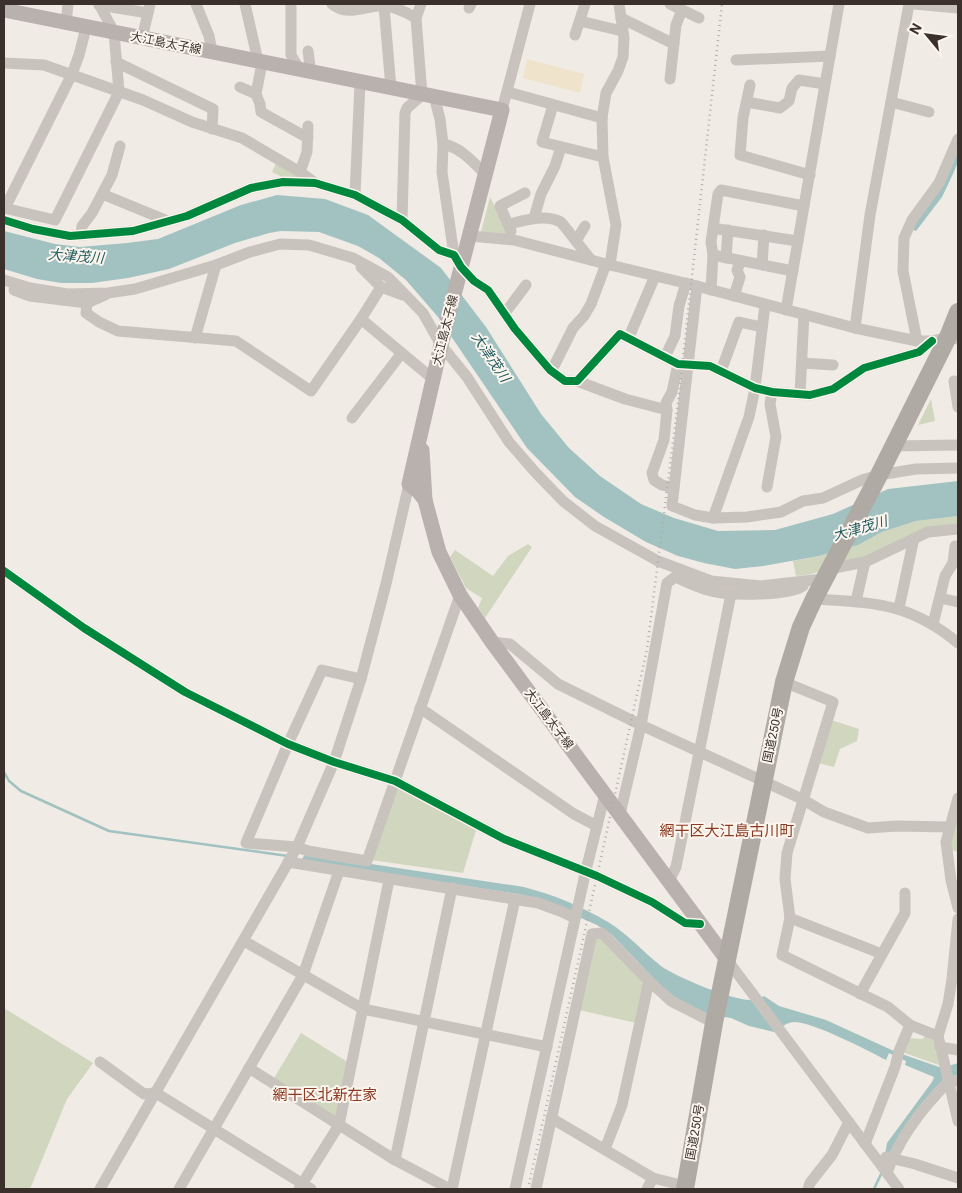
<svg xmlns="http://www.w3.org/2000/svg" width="962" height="1193" viewBox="0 0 962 1193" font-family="Roboto,'Noto Sans JP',sans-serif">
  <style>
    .green { fill: #d1d6bf }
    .sand { fill: #efe3cc }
    .water { fill: #a1c2c1 }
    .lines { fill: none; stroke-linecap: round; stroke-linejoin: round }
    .stream { stroke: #a1c2c1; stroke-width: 2.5 }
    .minor { stroke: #c9c3be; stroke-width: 11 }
    .major { stroke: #b8b1ad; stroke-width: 15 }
    .highway { stroke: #afaaa4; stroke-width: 18 }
    .rail { stroke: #b1aca8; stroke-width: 2.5; stroke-dasharray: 1 4; stroke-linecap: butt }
    .cycleway-casing { stroke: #fbf5ee; stroke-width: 11 }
    .cycleway { stroke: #00873e; stroke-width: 8 }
    .labels { text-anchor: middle; stroke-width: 4; stroke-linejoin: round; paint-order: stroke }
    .street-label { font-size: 12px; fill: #3b302b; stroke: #fbf5ee }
    .water-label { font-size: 14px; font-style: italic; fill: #1f5a5e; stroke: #fbf5ee }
    .quarter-label { font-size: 15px; fill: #8c3b22; stroke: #fbf5ee }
  </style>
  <rect width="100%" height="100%" fill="#f0ebe5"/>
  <!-- green -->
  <g class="green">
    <polygon points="278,159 300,172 294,183 272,172"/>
    <polygon points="490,197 510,235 481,232"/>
    <polygon points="931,399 935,421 918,425"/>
    <polygon points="958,516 958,526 864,558 808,575 796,576 793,561 819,556 858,545 882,532 916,521"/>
    <polygon points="528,544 532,547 485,618 478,608 482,598 466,588 450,557 455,550 493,576 508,556"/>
    <polygon points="831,720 859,729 857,741 840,749 834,767 818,763"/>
    <polygon points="400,788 476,830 463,873 371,860 395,790"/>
    <polygon points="958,814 958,852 952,850 951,836"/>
    <polygon points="600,938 643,980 644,988 636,1023 579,1010 595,939"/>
    <polygon points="4,1008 93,1063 67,1099 30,1189 4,1189"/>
    <polygon points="301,1033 346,1061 348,1066 338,1116 333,1118 273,1080"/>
    <polygon points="926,1033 934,1041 939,1065 902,1052 908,1038 923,1039"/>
  </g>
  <!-- sand -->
  <polygon class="sand" points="527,59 584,74 580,93 523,78"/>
  <!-- water -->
  <g class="water">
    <polygon points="958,146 958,162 952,176 942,197 916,231 911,229"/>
    <polygon points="277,195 325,199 368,215 441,268 486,327 541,414 569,448 600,476 641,504 674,518 718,531 775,530 833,514 888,489 958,481 958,516 916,521 882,532 858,545 819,556 763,566 735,569 704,563 678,556 646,542 604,517 575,497 527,448 438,317 406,280 379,258 358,246 319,232 281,231 269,233 235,243 169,269 128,278 92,283 61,283 37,279 4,269 4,231 55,244 80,247 127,243 158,239 241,205"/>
    <path d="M305 854 524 887C554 895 581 906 608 922 628 934 643 952 661 966 676 977 732 1000 750 1000 755 1000 760 998 764 996L779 1006 826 1020 896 1052 942 1068 958 1063V1075L944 1079 884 1161 887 1143 932 1082 934 1077 905 1065 906 1061 889 1053 886 1060C867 1050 815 1023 795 1022 787 1022 780 1028 774 1032L749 1026 731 1018 706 1014 681 1001 666 991 612 935 597 925 538 899 518 894 301 861Z"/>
  </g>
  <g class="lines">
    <!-- stream -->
    <g class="stream">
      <polyline points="4,772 9,781 21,791 109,831 288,856"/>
      <polyline points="874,1189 882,1172"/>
    </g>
    <!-- minor -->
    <g class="minor">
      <polyline points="196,4 209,36 212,51"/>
      <polyline points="245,4 258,61"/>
      <polyline points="291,4 291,55 300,70"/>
      <path d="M332 4C349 18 367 4 386 6 397 7 407 13 416 18"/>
      <polyline points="670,4 699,18"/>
      <polyline points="914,4 958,8"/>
      <polyline points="99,5 148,13"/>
      <polyline points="384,6 391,88"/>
      <polyline points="469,8 471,4"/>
      <polyline points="621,18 674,44"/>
      <polyline points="580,21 622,31"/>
      <polyline points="66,24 68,4"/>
      <polyline points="575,35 585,4"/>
      <polyline points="142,39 150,4"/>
      <polyline points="308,51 311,73"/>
      <polyline points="736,60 830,56"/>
      <polyline points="116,62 213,109 212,129"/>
      <polyline points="4,63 44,65 143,100 192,122 242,138 300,172 315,183"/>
      <polyline points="262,63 256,94 260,104 261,112 308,138"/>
      <polyline points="670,79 676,25 682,10"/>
      <polyline points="750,85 743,118 740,155 810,175"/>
      <polyline points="240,87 256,94"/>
      <polyline points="508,92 602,118"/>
      <polyline points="434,96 440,119 443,144 442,172 454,255"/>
      <polyline points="747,102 780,108 789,101 792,88 799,80 825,84"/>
      <polyline points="891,102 929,112"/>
      <polyline points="553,105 542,142 603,157"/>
      <polyline points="502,110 530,4"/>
      <path d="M443 144C462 148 473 162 486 175"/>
      <polyline points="300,172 307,152 308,126"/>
      <polyline points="102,194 168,221"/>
      <polyline points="355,195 360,83"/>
      <polyline points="4,208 55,220 119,92 114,32 99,4"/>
      <polyline points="5,208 72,74 79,55 86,28"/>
      <polyline points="534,218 541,194 555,166 561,147"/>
      <polyline points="4,220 33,229 70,236 133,231 187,216 251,188 283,182 315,183 355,195 381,209 402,220 439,250 454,255 461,267 474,281 488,290 515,329 550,370 565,381 577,381 620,334 678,364 710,366 755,388 772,392 810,395 833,389 864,368 919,352 932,341"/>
      <polyline points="402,220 405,113 407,108 422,95 416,18 421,4"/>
      <path d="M509 224C526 220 545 214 561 222L591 260"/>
      <polyline points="718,229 798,241"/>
      <polyline points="511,231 500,206 525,193"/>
      <polyline points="81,235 82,226 92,213 112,175 120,146"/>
      <polyline points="470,236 514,240 606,264 697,286 855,328 917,341 932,341 948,337 958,339"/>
      <polyline points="576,241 585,226"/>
      <polyline points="713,255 793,271"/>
      <polyline points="726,258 728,230"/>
      <polyline points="610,265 616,225 603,157 602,118 606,93 618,71 623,57 624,38 619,4"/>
      <polyline points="762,265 764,235"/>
      <polyline points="361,267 381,287 403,295"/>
      <polyline points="4,280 30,288 68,294 108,293 135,289 216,265 250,252 280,244 309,245 353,258 388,277 423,313 441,345 467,377 509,442 535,472 563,501 595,526 658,561 711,581 761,586 823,579"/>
      <polyline points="697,286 672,506 695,515 713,518 747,517 781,512 803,501 823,498 862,480 879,475 916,469 958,468"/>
      <polyline points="14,290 30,296 87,303"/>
      <polyline points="711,290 713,255 711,242 718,194 721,190 804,206"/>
      <polyline points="105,295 87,303 86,313 99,322 118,331 236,341 311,391 361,319 381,287"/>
      <polyline points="734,296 740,277 737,270 741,261"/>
      <polyline points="786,310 839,4"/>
      <polyline points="505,313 526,285"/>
      <polyline points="361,319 433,379"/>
      <polyline points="855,328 870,215 909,4"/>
      <polyline points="629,337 655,276"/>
      <polyline points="195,338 216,265"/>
      <polyline points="917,341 903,271 904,238 912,220 939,183 958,139"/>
      <polyline points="665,357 675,336 679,306 686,283"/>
      <polyline points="802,363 833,365"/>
      <polyline points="550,370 554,366 573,328 584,316 591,304 606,264"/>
      <polyline points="721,371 739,322 762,327"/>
      <polyline points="577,381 625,399 667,410"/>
      <polyline points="954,381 958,407"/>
      <polyline points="800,394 804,314"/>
      <polyline points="352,418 401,354"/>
      <polyline points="893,446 958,445"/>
      <polyline points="767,487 776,437 770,404 772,392"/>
      <polyline points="674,488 662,485 654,480 652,473 664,440 667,410 666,403 672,392 678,364"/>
      <polyline points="713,518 749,417 755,388 765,305"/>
      <polyline points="829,569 865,562 928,532 958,529"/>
      <polyline points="4,571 84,628 185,692 288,744 334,762 395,781 504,839 597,876 652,902 685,923 700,924"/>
      <polyline points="940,598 958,602"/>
      <path d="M814 599C874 603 909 602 958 643"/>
      <polyline points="856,601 865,562"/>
      <polyline points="899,608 914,538"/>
      <polyline points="933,624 945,576 953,563 955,546 958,547"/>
      <polyline points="492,642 510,644 558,684 641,725 802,799 824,812 868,828 897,826 949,827"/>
      <polyline points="361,679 322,670 288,744 246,843 297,847 308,851 367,861 460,595"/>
      <polyline points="784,682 833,702 787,853 785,879 790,918 782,955 888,1007 910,1025 938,1036"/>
      <polyline points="420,708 574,814 597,826"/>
      <polyline points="958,798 946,842 951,880 958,908"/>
      <path d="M620 814 641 725 667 583 675 577C687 582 699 588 711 591 729 596 789 596 803 586"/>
      <polyline points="288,862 538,903 560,911 575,918"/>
      <polyline points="669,881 676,867 731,594"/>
      <polyline points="790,918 882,954"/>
      <polyline points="958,919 952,979 948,1004 938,1036 958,1121"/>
      <polyline points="244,941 363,1009 547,1047"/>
      <polyline points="728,961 899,1189"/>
      <polyline points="860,994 905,913 905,893"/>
      <polyline points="940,1047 958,1050"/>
      <polyline points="100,1062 144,1094 156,1093 311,1189"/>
      <polyline points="249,1068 395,1160 450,1189"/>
      <polyline points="551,1118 653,1178 685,1186"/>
      <polyline points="865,1144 895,1067 899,1051 910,1025"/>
      <polyline points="605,1149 622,1105 649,981"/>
      <polyline points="886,1157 915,1164 958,1178"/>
      <polyline points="395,1160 452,888"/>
      <path d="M887 1173C899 1137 923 1107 949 1081H958"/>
      <polyline points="100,1189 297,847 334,762 361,679 386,584 409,484"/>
      <polyline points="179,1189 303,975 339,871"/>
      <polyline points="299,1189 339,1125 389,880"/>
      <polyline points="452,1189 515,899"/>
      <polyline points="515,1189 586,870 605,794"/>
      <polyline points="536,1189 592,934 602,933 649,981 671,1001 714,1023"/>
      <polyline points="647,1189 653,1178"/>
      <polyline points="808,1189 810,1183 832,1155 849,1122"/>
    </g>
    <!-- major -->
    <g class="major">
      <polyline points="4,10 502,110 441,345 409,484 418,491 425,500 439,552 460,595 492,642 728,961"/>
      <polyline points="422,450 425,500"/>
    </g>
    <!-- highway -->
    <polyline class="highway" points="685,1189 714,1023 784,682 801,627 814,599 879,475 948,337 958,312"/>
    <!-- rail -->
    <polyline class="rail" points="528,1189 647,649 679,394 722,4"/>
    <defs>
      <g id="cycleway">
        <polyline points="4,220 33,229 70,236 133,231 187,216 251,188 283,182 315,183 355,195 381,209 402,220 439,250 454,255 461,267 474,281 488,290 515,329 550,370 565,381 577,381 620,334 678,364 710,366 755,388 772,392 810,395 833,389 864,368 919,352 932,341"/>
        <polyline points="4,571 84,628 185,692 288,744 334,762 395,781 504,839 597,876 652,902 685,923 700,924"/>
      </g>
    </defs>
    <!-- cycleway casing -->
    <use href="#cycleway" class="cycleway-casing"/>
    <!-- cycleway -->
    <use href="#cycleway" class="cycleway"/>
  </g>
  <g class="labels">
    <!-- street labels -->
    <g class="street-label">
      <text transform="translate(166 43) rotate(11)" y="4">大江島太子線</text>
      <text transform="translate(445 330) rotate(-76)" y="4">大江島太子線</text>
      <text transform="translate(549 719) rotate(53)" y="4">大江島太子線</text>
      <text transform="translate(773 735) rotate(-78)" y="4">国道250号</text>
      <text transform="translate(695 1132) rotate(-80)" y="4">国道250号</text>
    </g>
    <!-- water labels -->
    <g class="water-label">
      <text transform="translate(76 256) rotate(4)" y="5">大津茂川</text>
      <text transform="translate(491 357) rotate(56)" y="5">大津茂川</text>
      <text transform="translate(860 528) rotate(-16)" y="5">大津茂川</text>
    </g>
    <!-- quarter labels -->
    <g class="quarter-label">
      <text x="727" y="836">網干区大江島古川町</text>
      <text x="325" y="1100">網干区北新在家</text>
    </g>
  </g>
  <!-- border -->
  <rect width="962" height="1193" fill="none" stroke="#3b302b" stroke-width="10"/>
  <!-- north arrow -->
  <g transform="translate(927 35) rotate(299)" stroke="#fbf5ee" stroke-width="4" paint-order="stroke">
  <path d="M0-4L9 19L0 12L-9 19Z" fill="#3b302b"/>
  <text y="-8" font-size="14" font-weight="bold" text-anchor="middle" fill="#3b302b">N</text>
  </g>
</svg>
